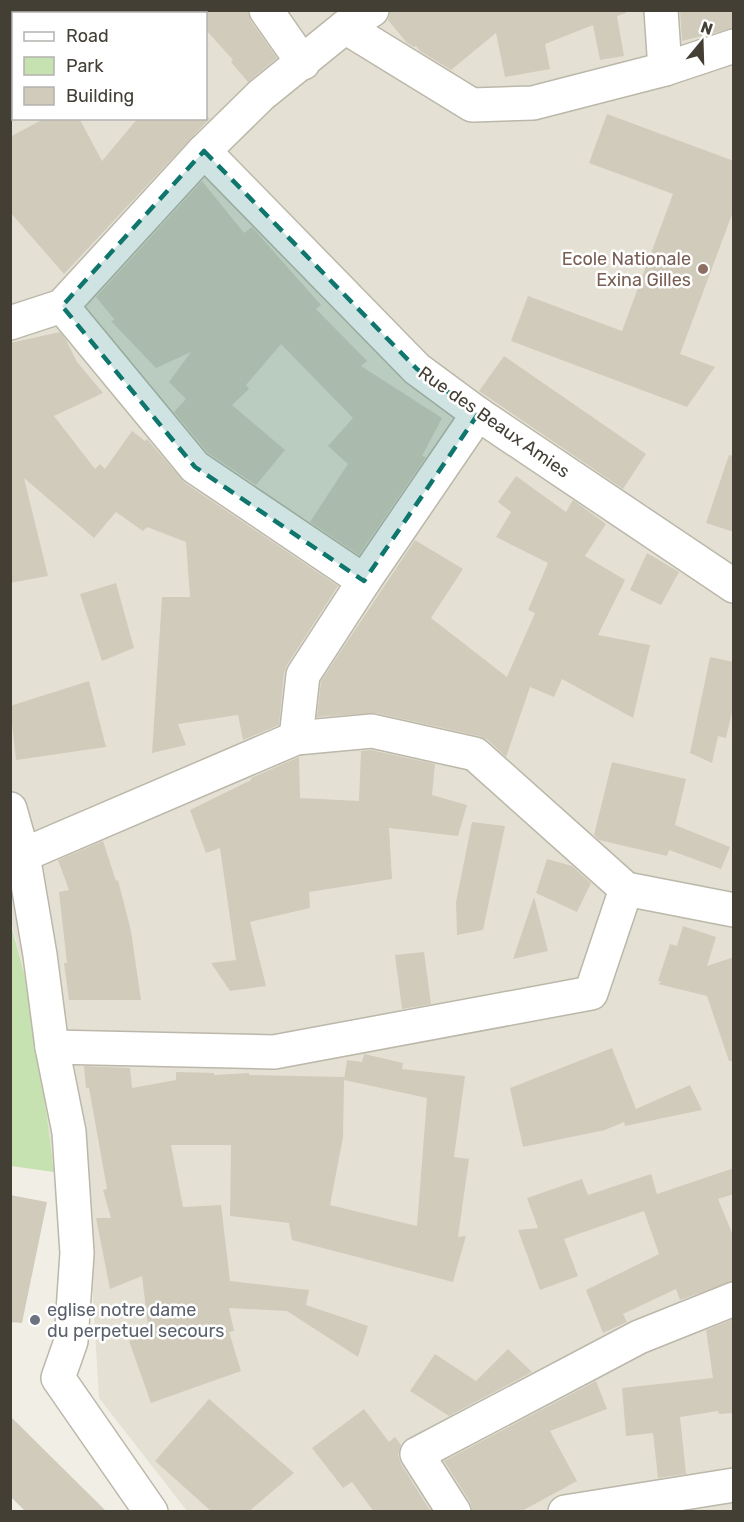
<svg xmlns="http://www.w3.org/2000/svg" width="744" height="1522" viewBox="0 0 744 1522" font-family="Rubik,sans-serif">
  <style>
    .residential { fill: #e4e1d4; fill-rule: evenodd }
    .green { fill: #c7e2b1 }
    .building { fill: #d1cbbc; fill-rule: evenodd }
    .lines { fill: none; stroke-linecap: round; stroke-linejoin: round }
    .street-casing { stroke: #bbb7a9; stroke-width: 36 }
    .street { stroke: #fff; stroke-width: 33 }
    .marked { fill: #0f766e; fill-opacity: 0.2; stroke: #0f766e; stroke-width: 4.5; stroke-dasharray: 12 8; stroke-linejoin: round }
    .education-dot { fill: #8d6e63; stroke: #fff; stroke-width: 2 }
    .worship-dot { fill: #6b7280; stroke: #fff; stroke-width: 2 }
    .labels { text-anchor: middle; stroke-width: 5; stroke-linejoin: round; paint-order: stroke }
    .education-label { font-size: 18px; fill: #785e54; stroke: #fff; text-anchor: end }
    .street-label { font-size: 18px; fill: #433f35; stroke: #fff }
    .worship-label { font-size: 18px; fill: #5b616d; stroke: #fff; text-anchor: start }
  </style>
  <rect width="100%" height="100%" fill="#f1efe5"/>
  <!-- residential -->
  <path class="residential" d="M10 11H733V1511H187L99 1398 85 1164 54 1172 33 1006 11 921ZM14 14H206V118H14Z"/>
  <!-- green -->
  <polygon class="green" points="10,921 33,1006 54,1172 11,1166"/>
  <!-- building -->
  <g class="building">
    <polygon points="206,10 247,10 251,21 277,58 248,82 231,62 233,60 206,30"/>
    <polygon points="391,10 626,10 626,13 617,16 624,56 600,60 593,25 545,44 550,69 505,77 496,33 451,70 420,51 416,46 414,47 407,43 388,20"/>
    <polygon points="680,10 734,10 734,28 682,41"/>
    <polygon points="607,114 734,161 734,209 680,354 715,367 687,407 511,341 528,296 622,331 673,194 589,163"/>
    <polygon points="45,118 79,118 102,161 138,118 210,118 64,274 10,212 10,137"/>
    <polygon points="202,181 244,233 252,227 321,305 316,309 367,361 361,366 442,418 422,456 426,457 359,555 310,522 348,464 328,446 353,418 281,344 246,385 249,389 232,405 285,450 256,485 208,453 174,412 186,399 169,382 191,352 156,368 111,321 115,320 96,297"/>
    <polygon points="60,332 66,340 77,362 103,393 54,416 95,469 100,464 105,469 132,431 145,441 147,439 185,483 338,586 287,665 284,673 279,725 243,740 238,715 178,724 186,745 152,753 162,597 190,597 186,542 147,527 143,531 116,512 94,538 24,478 48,576 10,583 10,343"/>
    <polygon points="504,356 646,454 623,489 479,391"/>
    <polygon points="729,455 734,456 734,532 706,523"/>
    <polygon points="516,476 566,512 573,500 606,524 585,556 625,580 598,635 650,645 633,718 562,679 554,697 530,687 506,757 488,740 479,736 376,713 317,717 321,681 415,540 463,569 431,618 507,677 535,613 528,610 548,563 496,537 511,512 498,502"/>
    <polygon points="647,553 679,572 661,605 630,590"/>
    <polygon points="116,583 134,648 102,661 80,594"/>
    <polygon points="710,657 734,662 734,704 726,738 718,736 712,763 690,753"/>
    <polygon points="89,681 106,747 16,760 10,706"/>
    <polygon points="371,750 435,764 432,795 467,805 458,836 389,828 392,879 309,892 310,908 250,922 266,986 230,991 211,963 236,960 220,848 206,853 190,810 251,780 251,778 299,757 300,798 359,801 361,751"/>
    <polygon points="612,762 686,779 675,825 730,847 721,869 669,850 667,856 599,840 594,835"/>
    <polygon points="472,822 505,826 483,930 457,935 456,902"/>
    <polygon points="103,841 116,881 118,880 131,931 141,1000 69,1000 64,963 67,963 59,892 69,890 58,860"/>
    <polygon points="547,859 572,866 591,883 577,912 536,893"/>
    <polygon points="534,897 548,951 513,959"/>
    <polygon points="683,926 716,937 707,966 734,957 734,1061 729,1061 707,996 658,984 662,982 658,981 670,944 677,946"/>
    <polygon points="424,952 431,1004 402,1009 395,955"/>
    <polygon points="612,1048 636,1109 690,1085 702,1110 625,1126 624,1122 605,1130 523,1147 510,1088"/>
    <path d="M364 1054 403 1063 402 1069 465 1076 454 1157 469 1159 458 1237 466 1236 453 1282 292 1240 289 1223 230 1216 231 1145H171L183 1207 221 1205 230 1281 309 1290 306 1305 368 1326 358 1357 287 1311 229 1308 234 1331 229 1332 241 1371 151 1403 129 1341 149 1334 142 1276 110 1289 96 1218H111L103 1190 107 1189 89 1088H86L84 1066 130 1068 132 1088 176 1080V1072L214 1073V1075L249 1073V1075L344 1077V1080L347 1060 362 1062ZM344 1080 427 1098 417 1226 330 1205 343 1137Z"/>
    <polygon points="734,1168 734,1194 718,1199 734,1238 734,1281 680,1300 676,1289 623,1314 627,1322 603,1333 586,1290 659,1254 644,1211 564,1239 578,1276 540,1290 518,1230 538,1228 527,1198 582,1179 588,1195 651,1174 657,1194"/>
    <polygon points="10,1195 47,1202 22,1323 10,1322"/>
    <polygon points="734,1319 734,1413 719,1414 718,1411 680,1417 686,1474 658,1478 653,1433 626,1436 622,1388 713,1378 706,1330"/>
    <polygon points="508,1349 532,1372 449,1416 410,1391 435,1354 476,1381"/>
    <polygon points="596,1381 607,1409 550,1431 577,1481 520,1512 473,1512 470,1502 444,1461"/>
    <polygon points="209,1399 294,1473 248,1512 212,1512 155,1461"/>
    <polygon points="364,1409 389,1442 395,1437 401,1445 398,1455 401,1464 431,1512 374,1512 352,1482 343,1488 312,1448"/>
    <polygon points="10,1416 107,1512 26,1512 10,1496"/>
  </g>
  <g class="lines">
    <defs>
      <g id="street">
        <polyline points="266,10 303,63"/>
        <polyline points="661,10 665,69"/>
        <polyline points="345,27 472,105 533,103 665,69 734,46"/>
        <polyline points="204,151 417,369 478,414 734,586"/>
        <polyline points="62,306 195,467 364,581"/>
        <polyline points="10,323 62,306 204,151 261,95 345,27 372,10"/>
        <polyline points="296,738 303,675 364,581 478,414"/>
        <polyline points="10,809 23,855 40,955 52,1047 69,1132 77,1253 71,1341 58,1378 151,1512"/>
        <polyline points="23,855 296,738 372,731 475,754 626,889 734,910"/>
        <polyline points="52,1047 274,1052 591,993 626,889"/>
        <polyline points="454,1512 417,1454 639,1337 734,1299"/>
        <polyline points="565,1512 734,1485"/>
      </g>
    </defs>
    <!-- street casing -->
    <use href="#street" class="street-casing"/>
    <!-- street -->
    <use href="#street" class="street"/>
  </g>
  <!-- marked area -->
  <path class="marked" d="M204 151 417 369 478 414 364 581 195 467 62 306Z"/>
  <!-- markers -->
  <circle class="education-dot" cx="703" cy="269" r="6"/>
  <circle class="worship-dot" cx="35" cy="1320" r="6"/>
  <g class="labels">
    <!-- education labels -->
    <g class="education-label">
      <text x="691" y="265">Ecole Nationale<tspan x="691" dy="21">Exina Gilles</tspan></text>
    </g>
    <!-- street labels -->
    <g class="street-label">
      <text transform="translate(494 422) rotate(35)" y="6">Rue des Beaux Amies</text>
    </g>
    <!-- worship labels -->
    <g class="worship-label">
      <text x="47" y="1316">eglise notre dame<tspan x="47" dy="21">du perpetuel secours</tspan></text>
    </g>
  </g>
  <!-- border -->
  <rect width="744" height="1522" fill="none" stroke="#433f35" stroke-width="24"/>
  <!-- legend -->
  <rect x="12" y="12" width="195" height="108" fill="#ffffff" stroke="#b4b2ae" stroke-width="1.5"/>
  <rect x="24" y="32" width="30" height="9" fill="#ffffff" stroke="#b4b2ae" stroke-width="1.5"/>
  <text x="66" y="42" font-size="18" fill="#433f35">Road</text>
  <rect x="24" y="57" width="30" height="18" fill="#c7e2b1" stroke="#b4b2ae" stroke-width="1.5"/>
  <text x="66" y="72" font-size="18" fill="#433f35">Park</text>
  <rect x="24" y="87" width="30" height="18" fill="#d1cbbc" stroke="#b4b2ae" stroke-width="1.5"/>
  <text x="66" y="102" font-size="18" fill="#433f35">Building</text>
  <!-- north arrow -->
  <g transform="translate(702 42) rotate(19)" stroke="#ffffff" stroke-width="4.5" paint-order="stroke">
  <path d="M0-4.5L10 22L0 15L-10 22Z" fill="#433f35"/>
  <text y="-9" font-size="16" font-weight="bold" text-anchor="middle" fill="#433f35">N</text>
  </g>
</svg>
